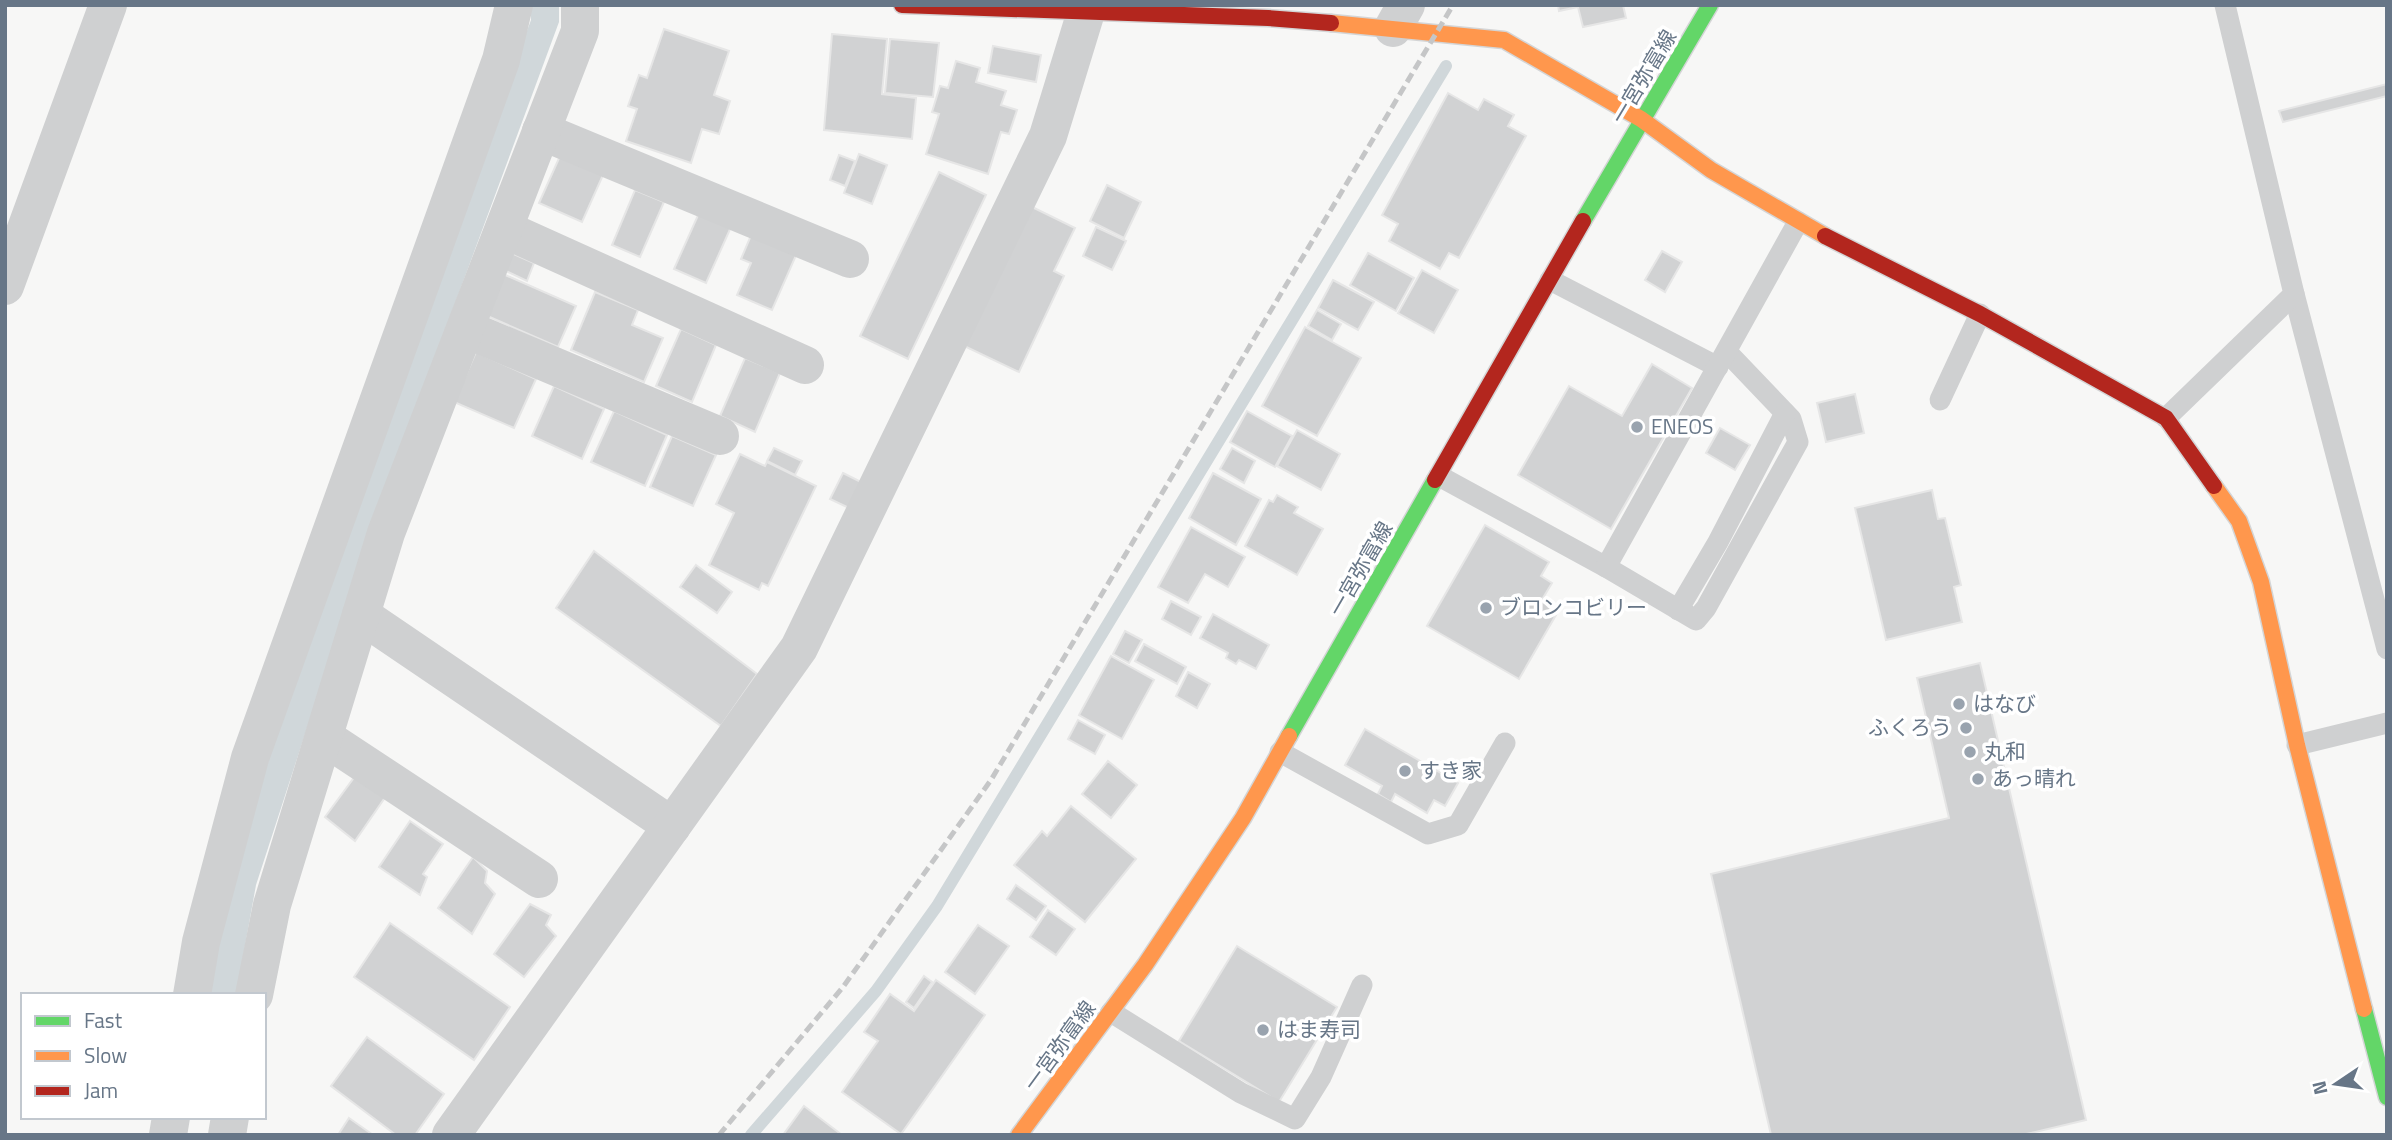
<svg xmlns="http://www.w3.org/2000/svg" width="2392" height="1140" viewBox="0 0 2392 1140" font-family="'Titillium Web','Noto Sans JP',sans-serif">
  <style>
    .water { fill: #d0d7da }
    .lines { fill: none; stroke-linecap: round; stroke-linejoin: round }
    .stream { stroke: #d0d7da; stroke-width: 12 }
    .building { fill: #d1d2d3; stroke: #e6e6e6; stroke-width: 2 }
    .fast-casing { stroke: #d4d5d6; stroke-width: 19 }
    .slow-casing { stroke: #d4d5d6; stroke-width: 19 }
    .jam-casing { stroke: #d4d5d6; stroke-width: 19 }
    .lane { stroke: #cfd0d1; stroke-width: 21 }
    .street { stroke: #cfd0d1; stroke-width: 38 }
    .fast { stroke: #63d668; stroke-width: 16 }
    .slow { stroke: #ff974d; stroke-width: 16 }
    .jam { stroke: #b3261e; stroke-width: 16 }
    .rail { stroke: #c5c6c7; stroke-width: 5; stroke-dasharray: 10 5; stroke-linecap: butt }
    .poi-dot { fill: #99a3ae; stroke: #fff; stroke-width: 2.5 }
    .labels { text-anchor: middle; stroke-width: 7; stroke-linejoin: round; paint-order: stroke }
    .street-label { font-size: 21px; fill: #677687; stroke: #fff }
    .poi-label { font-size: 21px; fill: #677687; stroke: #fff; text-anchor: start }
  </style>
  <rect width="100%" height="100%" fill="#f7f7f6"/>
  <!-- water -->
  <polygon class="water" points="531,5 559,5 559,22 371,531 256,885 236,995 207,995 223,904 347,513 531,20"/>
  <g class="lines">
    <!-- stream -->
    <polyline class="stream" points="751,1135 876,991 937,906 1446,66"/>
  </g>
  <!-- building -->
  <g class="building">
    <polygon points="1558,5 1623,5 1626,18 1583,27 1578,7 1559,11"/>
    <polygon points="664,29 729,51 714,95 730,101 719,134 702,129 691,163 626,141 637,109 628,106 639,75 647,78"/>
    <polygon points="832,34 887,39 882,94 916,98 912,139 824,130"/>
    <polygon points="890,39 939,43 933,97 885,93"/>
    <polygon points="993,46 1041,55 1036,82 988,73"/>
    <polygon points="956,61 980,68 976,82 1006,91 1001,105 1017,110 1009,134 1001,132 988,174 926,154 939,114 932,112 940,86 948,88"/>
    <polygon points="2387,84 2387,96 2283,122 2279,111"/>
    <polygon points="1448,93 1478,110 1484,99 1514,115 1508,126 1526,136 1459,258 1449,253 1440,269 1389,241 1398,224 1382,215"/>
    <polygon points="859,154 887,165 872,204 844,193"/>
    <polygon points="839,155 855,161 845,186 830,180"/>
    <polygon points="560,156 603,175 582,222 539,203"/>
    <polygon points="939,172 986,195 908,359 860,336"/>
    <polygon points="1107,185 1141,202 1124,238 1090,221"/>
    <polygon points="635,190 664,202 640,257 612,245"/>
    <polygon points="1026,204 1075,228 1054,271 1064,276 1019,372 960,344"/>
    <polygon points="699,213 731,227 706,283 674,269"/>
    <polygon points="1096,227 1126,241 1112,270 1083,256"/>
    <polygon points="752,233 797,253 772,310 737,295 751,263 741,259"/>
    <polygon points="1662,251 1682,262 1665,292 1645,280"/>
    <polygon points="509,252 534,263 527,281 502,269"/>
    <polygon points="1368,253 1414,278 1396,311 1350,285"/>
    <polygon points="1422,270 1458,290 1434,333 1398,313"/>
    <polygon points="503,274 576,306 558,347 485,315"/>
    <polygon points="1333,280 1374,302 1358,330 1318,308"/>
    <polygon points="595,292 638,310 632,325 663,338 644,382 571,350"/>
    <polygon points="1317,310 1341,324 1332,340 1308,326"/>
    <polygon points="1305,327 1361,358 1317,436 1262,406"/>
    <polygon points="681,329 716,345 692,402 656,386"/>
    <polygon points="476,352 536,379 514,428 454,402"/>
    <polygon points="745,358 780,373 755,432 720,416"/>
    <polygon points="1652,364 1692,388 1611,529 1518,475 1569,386 1622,416"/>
    <polygon points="554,386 604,409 582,459 532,436"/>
    <polygon points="1855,394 1864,433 1826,442 1817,403"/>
    <polygon points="614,411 667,435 645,486 591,462"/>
    <polygon points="1247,411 1292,436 1275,467 1230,442"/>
    <polygon points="1720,428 1750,445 1735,470 1706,453"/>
    <polygon points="1297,430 1340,454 1321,490 1277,466"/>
    <polygon points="672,436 716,455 693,506 650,487"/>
    <polygon points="774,448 802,461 795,475 767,461"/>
    <polygon points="1232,448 1255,461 1244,483 1220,469"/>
    <polygon points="740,454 765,466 767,462 816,486 768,586 762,583 759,590 709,565 734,513 716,504"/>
    <polygon points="843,473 863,483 851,509 830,499"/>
    <polygon points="1213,473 1261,499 1236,545 1189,518"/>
    <polygon points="1932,490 1938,519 1945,518 1961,585 1954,587 1962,622 1886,640 1855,508"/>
    <polygon points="1277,495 1298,507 1294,513 1323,529 1297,575 1245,546 1269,500 1273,502"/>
    <polygon points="1485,525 1549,562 1541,576 1552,583 1543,598 1560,608 1519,679 1427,626"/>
    <polygon points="1191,527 1245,557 1228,587 1205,574 1188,603 1158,587"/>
    <polygon points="594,551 757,674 721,726 556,608"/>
    <polygon points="696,565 732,592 717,613 680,587"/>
    <polygon points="1171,601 1201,617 1191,635 1162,619"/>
    <polygon points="1213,614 1269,645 1256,669 1239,660 1236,664 1226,658 1228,653 1200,638"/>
    <polygon points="1125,631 1142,640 1129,663 1113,654"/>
    <polygon points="1144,644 1186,667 1177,684 1135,661"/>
    <polygon points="1111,656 1154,680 1122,739 1079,715"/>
    <polygon points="1980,663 2086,1120 2022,1135 1771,1135 1711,874 1949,818 1917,678"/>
    <polygon points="1188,672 1210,684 1197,708 1176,696"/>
    <polygon points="1078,720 1105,735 1095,754 1068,739"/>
    <polygon points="1365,729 1458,783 1445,806 1434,800 1427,813 1395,794 1391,802 1378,794 1382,786 1345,765"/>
    <polygon points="1108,761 1137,785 1111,818 1082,794"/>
    <polygon points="356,775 386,796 355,841 325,817"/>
    <polygon points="1071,806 1136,859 1085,922 1014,865 1042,831 1047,836"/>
    <polygon points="410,821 443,844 423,874 427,877 420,895 379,867"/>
    <polygon points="473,857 487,871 485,883 495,894 472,934 438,908"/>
    <polygon points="1016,885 1046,906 1036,920 1007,899"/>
    <polygon points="530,904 551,915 546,925 556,936 524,977 494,954"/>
    <polygon points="1048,910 1075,929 1056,955 1030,937"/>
    <polygon points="390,923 510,1007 474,1060 354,977"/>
    <polygon points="978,925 1009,946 975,994 945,972"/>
    <polygon points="1237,946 1337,1007 1279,1102 1179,1041"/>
    <polygon points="924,976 932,982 914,1008 906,1002"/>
    <polygon points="936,980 985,1015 901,1134 842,1092 878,1041 864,1032 890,994 914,1011"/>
    <polygon points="367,1037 444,1094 415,1135 396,1135 331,1086"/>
    <polygon points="804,1106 842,1135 783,1135"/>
    <polygon points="349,1118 373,1135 338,1135"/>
  </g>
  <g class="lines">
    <defs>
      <g id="fast">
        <polyline points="1583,221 1710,5"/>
        <polyline points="1289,736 1435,480"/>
        <polyline points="2364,1009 2387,1097"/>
      </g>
      <g id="slow">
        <polyline points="1331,23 1504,40 1641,119 1711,170 1825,236"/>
        <polyline points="2214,486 2239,521 2261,582 2297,745 2364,1009"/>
        <polyline points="1019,1135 1145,965 1243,818 1289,736"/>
      </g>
      <g id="jam">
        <polyline points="902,5 1268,18 1331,23"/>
        <polyline points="1825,236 1980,314 2166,418 2214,486"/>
        <polyline points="1435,480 1583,221"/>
      </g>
    </defs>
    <!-- fast casing -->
    <use href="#fast" class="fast-casing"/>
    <!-- slow casing -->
    <use href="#slow" class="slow-casing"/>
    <!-- jam casing -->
    <use href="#jam" class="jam-casing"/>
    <!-- lane -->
    <g class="lane">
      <polyline points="1550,280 1718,367"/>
      <polyline points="2294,294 2387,649"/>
      <polyline points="1940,400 1980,314"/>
      <polyline points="2166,418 2294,294 2225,5"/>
      <polyline points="1439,476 1606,567 1696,620 1706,608 1798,442 1791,419 1727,352"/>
      <polyline points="1606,567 1798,222"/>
      <polyline points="1678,610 1718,542 1785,413"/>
      <polyline points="2297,745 2387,723"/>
      <polyline points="1280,752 1428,834 1458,825 1505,743"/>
      <polyline points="1111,1012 1241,1093 1295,1119 1321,1077 1362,985"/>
    </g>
    <!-- street -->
    <g class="street">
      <polyline points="1393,28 1406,5"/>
      <polyline points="541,131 850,259"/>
      <polyline points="504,229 805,365"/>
      <polyline points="5,286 108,5"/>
      <polyline points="466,329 720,436"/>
      <polyline points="361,615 672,826"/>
      <polyline points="324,737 539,879"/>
      <polyline points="192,995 201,942 250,758 501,60 514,5"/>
      <polyline points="254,995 272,905 386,533 580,31 580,5"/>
      <polyline points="168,1135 171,1117"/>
      <polyline points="227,1135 230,1117"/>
      <polyline points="451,1135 799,648 1048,136 1086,12"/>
    </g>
    <!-- fast -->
    <use href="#fast" class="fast"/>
    <!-- slow -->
    <use href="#slow" class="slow"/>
    <!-- jam -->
    <use href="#jam" class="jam"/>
    <!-- rail -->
    <polyline class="rail" points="719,1135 843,987 991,780 1453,5"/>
  </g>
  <!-- markers -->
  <g class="poi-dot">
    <circle cx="1637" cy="427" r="7"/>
    <circle cx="1486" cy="608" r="7"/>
    <circle cx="1959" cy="704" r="7"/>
    <circle cx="1966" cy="728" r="7"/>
    <circle cx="1970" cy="752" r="7"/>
    <circle cx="1405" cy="771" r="7"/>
    <circle cx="1978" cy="779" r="7"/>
    <circle cx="1263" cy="1030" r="7"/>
  </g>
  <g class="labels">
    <!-- street labels -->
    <g class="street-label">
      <text transform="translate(1644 77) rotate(-59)" y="7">一宮弥富線</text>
      <text transform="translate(1361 569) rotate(-60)" y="7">一宮弥富線</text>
      <text transform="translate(1060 1046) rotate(-54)" y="7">一宮弥富線</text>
    </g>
    <!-- poi labels -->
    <g class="poi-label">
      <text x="1651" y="434">ENEOS</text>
      <text x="1500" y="615">ブロンコビリー</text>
      <text x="1973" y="711">はなび</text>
      <text x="1952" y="735" text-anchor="end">ふくろう</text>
      <text x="1984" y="759">丸和</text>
      <text x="1419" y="778">すき家</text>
      <text x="1992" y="786">あっ晴れ</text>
      <text x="1277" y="1037">はま寿司</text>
    </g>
  </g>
  <!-- border -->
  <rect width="2392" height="1140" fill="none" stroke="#677687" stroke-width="14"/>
  <!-- legend -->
  <rect x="21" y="993" width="245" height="126" fill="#ffffff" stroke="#c2c8cf" stroke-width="2"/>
  <rect x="35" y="1016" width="35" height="10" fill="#63d668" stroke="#c2c8cf" stroke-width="2"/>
  <text x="84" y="1028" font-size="21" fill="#677687">Fast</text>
  <rect x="35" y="1051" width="35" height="10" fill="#ff974d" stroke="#c2c8cf" stroke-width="2"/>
  <text x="84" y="1063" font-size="21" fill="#677687">Slow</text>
  <rect x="35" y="1086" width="35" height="10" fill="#b3261e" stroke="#c2c8cf" stroke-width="2"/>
  <text x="84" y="1098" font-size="21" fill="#677687">Jam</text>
  <!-- north arrow -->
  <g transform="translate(2336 1084) rotate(257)" stroke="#ffffff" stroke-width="5" paint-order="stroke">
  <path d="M0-5L12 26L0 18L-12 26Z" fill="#677687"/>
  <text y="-10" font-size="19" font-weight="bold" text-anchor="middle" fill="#677687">N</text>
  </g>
</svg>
